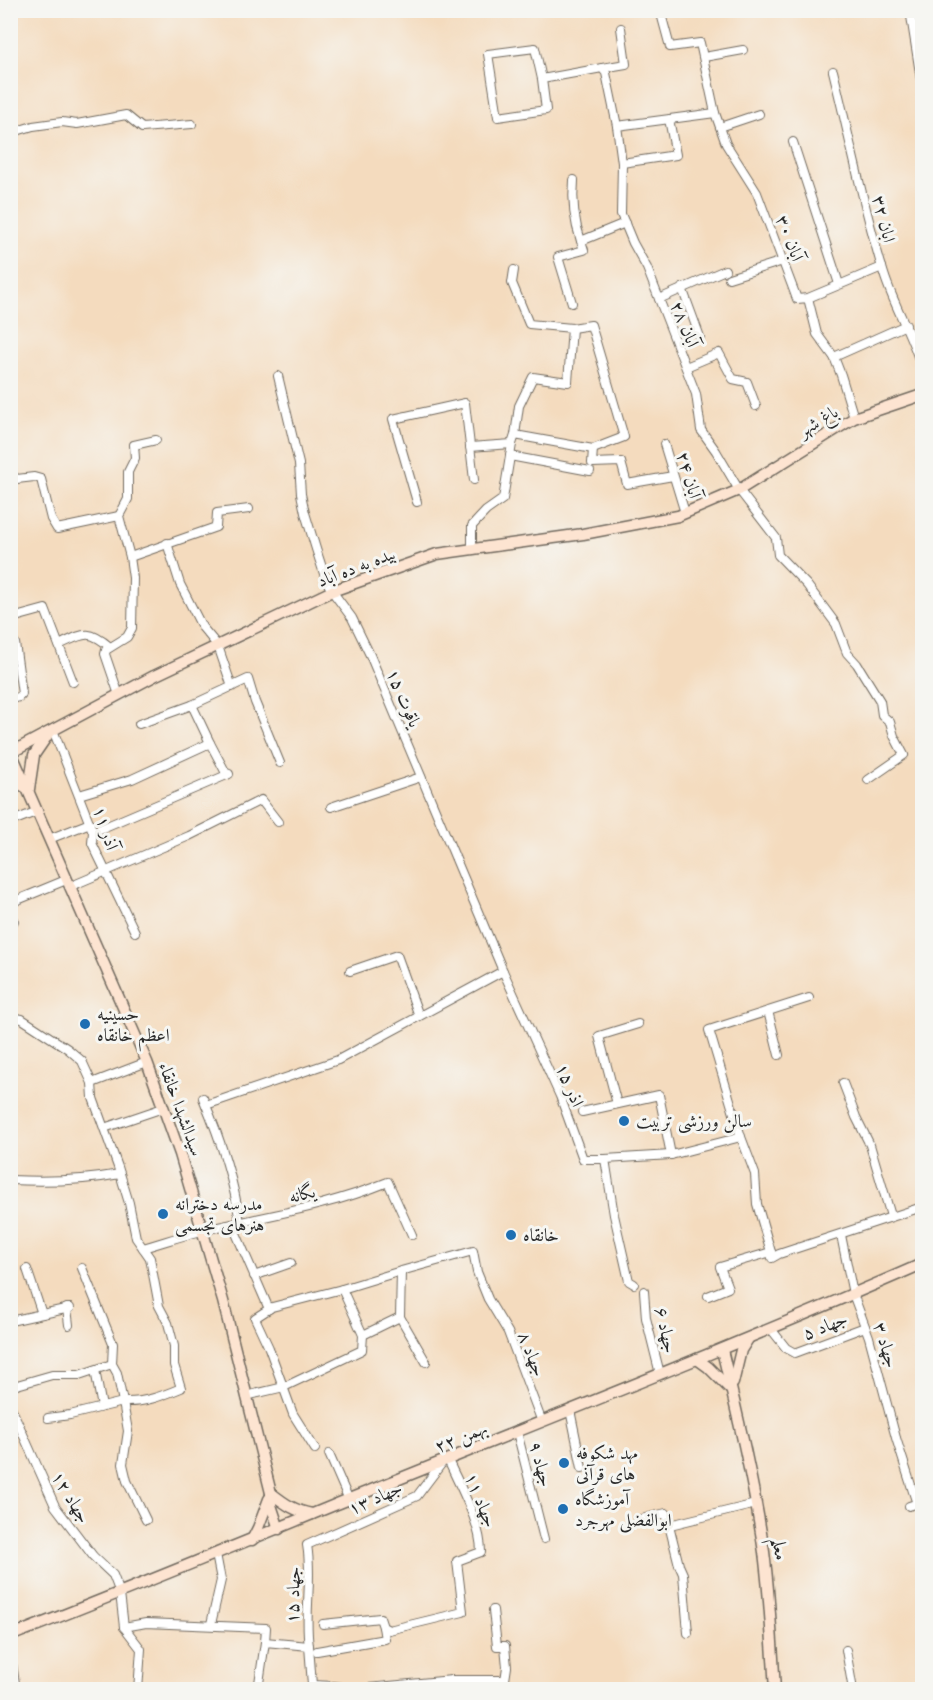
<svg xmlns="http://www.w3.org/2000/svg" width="933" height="1700" viewBox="0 0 933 1700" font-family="Cardo,Amiri,serif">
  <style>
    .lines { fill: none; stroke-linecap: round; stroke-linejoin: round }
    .street-casing { stroke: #71695e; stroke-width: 10 }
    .secondary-casing { stroke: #71695e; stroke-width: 13 }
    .street { stroke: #fff; stroke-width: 8 }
    .secondary { stroke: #fde4d1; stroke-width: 10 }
    .poi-dot { fill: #1f6fb2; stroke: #f6f6f2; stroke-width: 2 }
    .labels { text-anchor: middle; stroke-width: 6; stroke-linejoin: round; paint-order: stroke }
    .street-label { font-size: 18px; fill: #2b2b2b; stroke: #f6f6f2 }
    .poi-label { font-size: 18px; fill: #2b2b2b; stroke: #f6f6f2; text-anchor: start }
  </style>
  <rect width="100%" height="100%" fill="#f6f6f2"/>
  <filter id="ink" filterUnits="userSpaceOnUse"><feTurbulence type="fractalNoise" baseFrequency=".0167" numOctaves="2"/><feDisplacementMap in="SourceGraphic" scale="12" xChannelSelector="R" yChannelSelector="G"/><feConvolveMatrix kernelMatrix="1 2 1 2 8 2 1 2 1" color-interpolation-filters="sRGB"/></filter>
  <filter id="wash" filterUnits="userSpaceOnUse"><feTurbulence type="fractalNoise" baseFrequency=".008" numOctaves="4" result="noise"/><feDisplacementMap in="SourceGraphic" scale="24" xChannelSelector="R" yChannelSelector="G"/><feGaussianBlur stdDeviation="1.35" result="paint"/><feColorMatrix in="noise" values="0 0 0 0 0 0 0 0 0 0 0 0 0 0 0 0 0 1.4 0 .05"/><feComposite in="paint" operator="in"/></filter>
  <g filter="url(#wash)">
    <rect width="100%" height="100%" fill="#f4dbbe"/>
  </g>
  <g filter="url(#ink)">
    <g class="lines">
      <defs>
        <g id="street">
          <polyline points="660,10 670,47 700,43 715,113 726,144 757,193 797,299 808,298 817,334 834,357 841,375 854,418"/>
          <polyline points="910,10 922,86"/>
          <polyline points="704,57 743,50"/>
          <polyline points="602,68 626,64 621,28"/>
          <path d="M833 71C850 139 863 207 884 274 894 306 912 335 922 368"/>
          <polyline points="542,79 546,110 498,117 488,54 535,48 542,79 602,68 606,73 617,126"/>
          <polyline points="669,119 676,155 622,163 617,126 715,113"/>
          <polyline points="720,127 759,114"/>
          <polyline points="10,133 33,126 62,122 77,124 126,115 142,128 192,124"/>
          <polyline points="793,142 839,284"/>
          <polyline points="622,163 621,214 633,243 647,268 696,394 701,430 716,451 739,490 776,538 778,555 807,585 836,624 847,653 857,664 880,701 882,715 890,722 894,736 904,755 868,780"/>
          <path d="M574 180C572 201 574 221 581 241"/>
          <polyline points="514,270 512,283 529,324 572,328 591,325 624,437 593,449"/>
          <polyline points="729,278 783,261"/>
          <polyline points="682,288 700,337"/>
          <polyline points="808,298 882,267"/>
          <polyline points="659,299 725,270"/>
          <polyline points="572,303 558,257 584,250 581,241 625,223"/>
          <polyline points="834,357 906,325"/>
          <polyline points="686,367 719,353 733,379 747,382 756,406"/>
          <polyline points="278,376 299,464 301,494 305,513 316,549 326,580 332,591 352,618 370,655 503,971 560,1096 583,1159 605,1159"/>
          <polyline points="515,435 519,406 533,377 568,382 572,328"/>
          <polyline points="664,444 685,513"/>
          <polyline points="470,447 512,444 515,435 593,449 592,463 621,462 627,484 673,476"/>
          <polyline points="510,456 590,471"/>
          <polyline points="10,467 13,476 17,479 34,477 41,479 51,519 57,529 119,516"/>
          <polyline points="417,502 393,419 465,403 474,480"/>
          <polyline points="167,543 180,584 202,627 218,646 232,687"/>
          <polyline points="472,550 472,526 486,511 503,499 512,444"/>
          <polyline points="130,557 216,527 217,513 249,509"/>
          <polyline points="10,614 12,618 45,609 73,682"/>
          <path d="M59 645C83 634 88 628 110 647"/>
          <polyline points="119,695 105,654 106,650 127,637 132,628 133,578 130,557 119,516 128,499 128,472 135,458 134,445 156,440"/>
          <polyline points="10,699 19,697 22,694 15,643"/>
          <polyline points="192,705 210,743"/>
          <polyline points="139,724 192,705 248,679 255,702 280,763"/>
          <polyline points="53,730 93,832 92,843 135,932"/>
          <polyline points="79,795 132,779 210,743 227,775"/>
          <polyline points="331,807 421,777"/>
          <polyline points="10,822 38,811"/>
          <polyline points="93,832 229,774"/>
          <polyline points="49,839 90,823"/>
          <polyline points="69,887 189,836 261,800 278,822"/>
          <polyline points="10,903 66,880"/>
          <polyline points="10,922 14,921"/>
          <polyline points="350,971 397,955 419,1016"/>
          <polyline points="768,1011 779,1055"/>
          <path d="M10 1017 22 1019 68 1049 82 1061 92 1083 93 1098 118 1167 129 1203 136 1238 150 1258 159 1306 168 1323 174 1346V1365L181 1388C162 1396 144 1403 123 1402L117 1373 112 1364 113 1344 82 1268"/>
          <polyline points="92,1083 147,1062"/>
          <polyline points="843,1083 856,1117 870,1145 891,1216"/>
          <path d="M203 1098C220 1138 234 1180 240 1223"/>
          <polyline points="617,1104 599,1036 638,1024"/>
          <polyline points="206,1105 338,1060 503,971"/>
          <polyline points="582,1112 659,1095 671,1155 741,1137"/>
          <polyline points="104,1128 163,1108"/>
          <path d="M10 1180C49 1182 82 1181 120 1174"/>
          <polyline points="232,1224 269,1309"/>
          <polyline points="841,1235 853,1294 869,1337 896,1438 917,1504"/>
          <path d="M143 1248C164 1242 184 1235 205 1230 269 1215 327 1207 388 1182L412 1235"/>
          <polyline points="771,1252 757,1204 755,1174 741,1137 709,1030 809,998"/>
          <polyline points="27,1269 42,1314"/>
          <polyline points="254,1276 291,1263"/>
          <polyline points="634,1284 629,1281 614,1215 605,1159 671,1155"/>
          <polyline points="644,1291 646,1318 660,1374"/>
          <polyline points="708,1296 728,1288 720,1267 771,1252 772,1258 779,1254 922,1207"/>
          <polyline points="67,1308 69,1325"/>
          <polyline points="10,1321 70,1308"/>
          <polyline points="771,1329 786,1348 795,1353 865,1327"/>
          <polyline points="363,1335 400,1317"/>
          <polyline points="426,1362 400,1317 401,1271 473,1251 477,1272 488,1299 508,1332 542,1422"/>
          <polyline points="95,1370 102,1407"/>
          <polyline points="10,1387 52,1375 79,1375 112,1364"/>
          <polyline points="246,1396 284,1387 362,1350 363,1335 342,1289 401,1271"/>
          <polyline points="10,1405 55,1506 93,1556 113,1575 120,1593 124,1627 141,1649 138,1690"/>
          <polyline points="570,1410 582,1468"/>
          <polyline points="48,1418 70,1415 123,1402 128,1431 123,1464 127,1481 146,1520"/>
          <polyline points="517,1432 544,1539"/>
          <polyline points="315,1449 293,1414 269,1348 255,1318 272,1307 342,1289"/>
          <polyline points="329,1454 349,1500"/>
          <polyline points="909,1506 922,1502"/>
          <polyline points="637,1520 666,1513 679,1565 683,1574 688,1633"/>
          <polyline points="670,1525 756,1504"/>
          <polyline points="211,1624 221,1580 216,1554"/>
          <path d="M323 1624 380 1618 383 1627 389 1630 463 1612 457 1561 481 1552C481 1523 460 1487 448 1460"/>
          <polyline points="124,1627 146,1623 266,1628 265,1642"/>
          <path d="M309 1646C304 1612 313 1579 307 1545L417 1496 442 1463"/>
          <polyline points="846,1650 853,1690"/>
          <polyline points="10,1651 16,1690"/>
          <polyline points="317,1651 385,1639 383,1627"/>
          <polyline points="333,1686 358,1689 452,1680 505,1680 507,1667 505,1646 497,1646 493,1610"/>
          <polyline points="258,1690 265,1642 309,1646 312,1685 333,1686 333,1689"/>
        </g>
        <g id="secondary">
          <polyline points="11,752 147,1062 180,1154 223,1301 271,1493 271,1505 279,1529"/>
          <polyline points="10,753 154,676 332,591 437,554 583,534 678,516 739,490 854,418 922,395"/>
          <polyline points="10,779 29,789 34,755 47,736"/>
          <path d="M722 1350C738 1417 754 1484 764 1552 770 1598 772 1644 775 1690"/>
          <polyline points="697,1359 708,1367 730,1389"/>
          <polyline points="733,1383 741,1350 748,1339"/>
          <path d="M271 1493C285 1504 295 1511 312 1514"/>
          <polyline points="252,1540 258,1528 269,1499"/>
          <path d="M10 1636C118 1594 225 1550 332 1506 529 1426 728 1349 922 1264"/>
        </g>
      </defs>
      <!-- street casing -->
      <use href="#street" class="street-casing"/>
      <!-- secondary casing -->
      <use href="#secondary" class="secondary-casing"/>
      <!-- street -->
      <use href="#street" class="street"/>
      <!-- secondary -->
      <use href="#secondary" class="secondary"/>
    </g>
  </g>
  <!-- markers -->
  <g class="poi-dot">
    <circle cx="85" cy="1024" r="6"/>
    <circle cx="624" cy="1121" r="6"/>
    <circle cx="163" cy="1214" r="6"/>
    <circle cx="511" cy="1235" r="6"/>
    <circle cx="564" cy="1463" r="6"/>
    <circle cx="563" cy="1509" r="6"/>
  </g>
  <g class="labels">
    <!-- street labels -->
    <g class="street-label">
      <text transform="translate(884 219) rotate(76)" y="6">ابان ۳۲</text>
      <text transform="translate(790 238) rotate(69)" y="6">آبان ۳۰</text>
      <text transform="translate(685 324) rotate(68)" y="6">آبان ۲۸</text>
      <text transform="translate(818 421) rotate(-31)" y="6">باغ شهر</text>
      <text transform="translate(689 475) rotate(74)" y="6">آبان ۲۴</text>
      <text transform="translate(356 567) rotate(-21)" y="6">بیده به ده آباد</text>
      <text transform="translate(404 698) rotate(67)" y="6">یاقوت ۱۵</text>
      <text transform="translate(106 828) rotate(72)" y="6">آذر ۱۱</text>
      <text transform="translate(570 1085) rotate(67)" y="6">اذر ۱۵</text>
      <text transform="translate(181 1109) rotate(70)" y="6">سیدالشهدا خانقاء</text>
      <text transform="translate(302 1194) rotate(-14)" y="6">یگانه</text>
      <text transform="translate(825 1326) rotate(-21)" y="6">جهاد ۵</text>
      <text transform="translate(666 1330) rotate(78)" y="6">جهاد ۶</text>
      <text transform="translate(886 1345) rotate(73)" y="6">جهاد ۳</text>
      <text transform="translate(532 1354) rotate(69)" y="6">جهاد ۸</text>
      <text transform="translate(461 1437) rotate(-22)" y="6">۲۲ بهمن</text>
      <text transform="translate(541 1464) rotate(75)" y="6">جهاد ۹</text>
      <text transform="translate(71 1497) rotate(59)" y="6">جهاد ۱۲</text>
      <text transform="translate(375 1498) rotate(-24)" y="6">جهاد ۱۳</text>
      <text transform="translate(481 1500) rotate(68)" y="6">جهاد ۱۱</text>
      <text transform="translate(780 1549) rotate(82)" y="6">معلم</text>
      <text transform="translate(293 1595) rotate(-88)" y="6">جهاد ۱۵</text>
    </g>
    <!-- poi labels -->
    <g class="poi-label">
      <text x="97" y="1020">حسینیه<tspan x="97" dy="21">اعظم خانقاه</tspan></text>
      <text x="636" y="1127">سالن ورزشی تربیت</text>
      <text x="175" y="1210">مدرسه دخترانه<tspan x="175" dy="21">هنرهای تجسمی</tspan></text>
      <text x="523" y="1241">خانقاه</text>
      <text x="576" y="1459">مهد شکوفه<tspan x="576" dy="21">های قرآنی</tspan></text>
      <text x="575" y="1505">آموزشگاه<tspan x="575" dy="21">ابوالفضلی مهرجرد</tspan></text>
    </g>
  </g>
  <!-- margin -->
  <rect width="933" height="1700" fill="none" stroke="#f6f6f2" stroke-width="36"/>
</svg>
